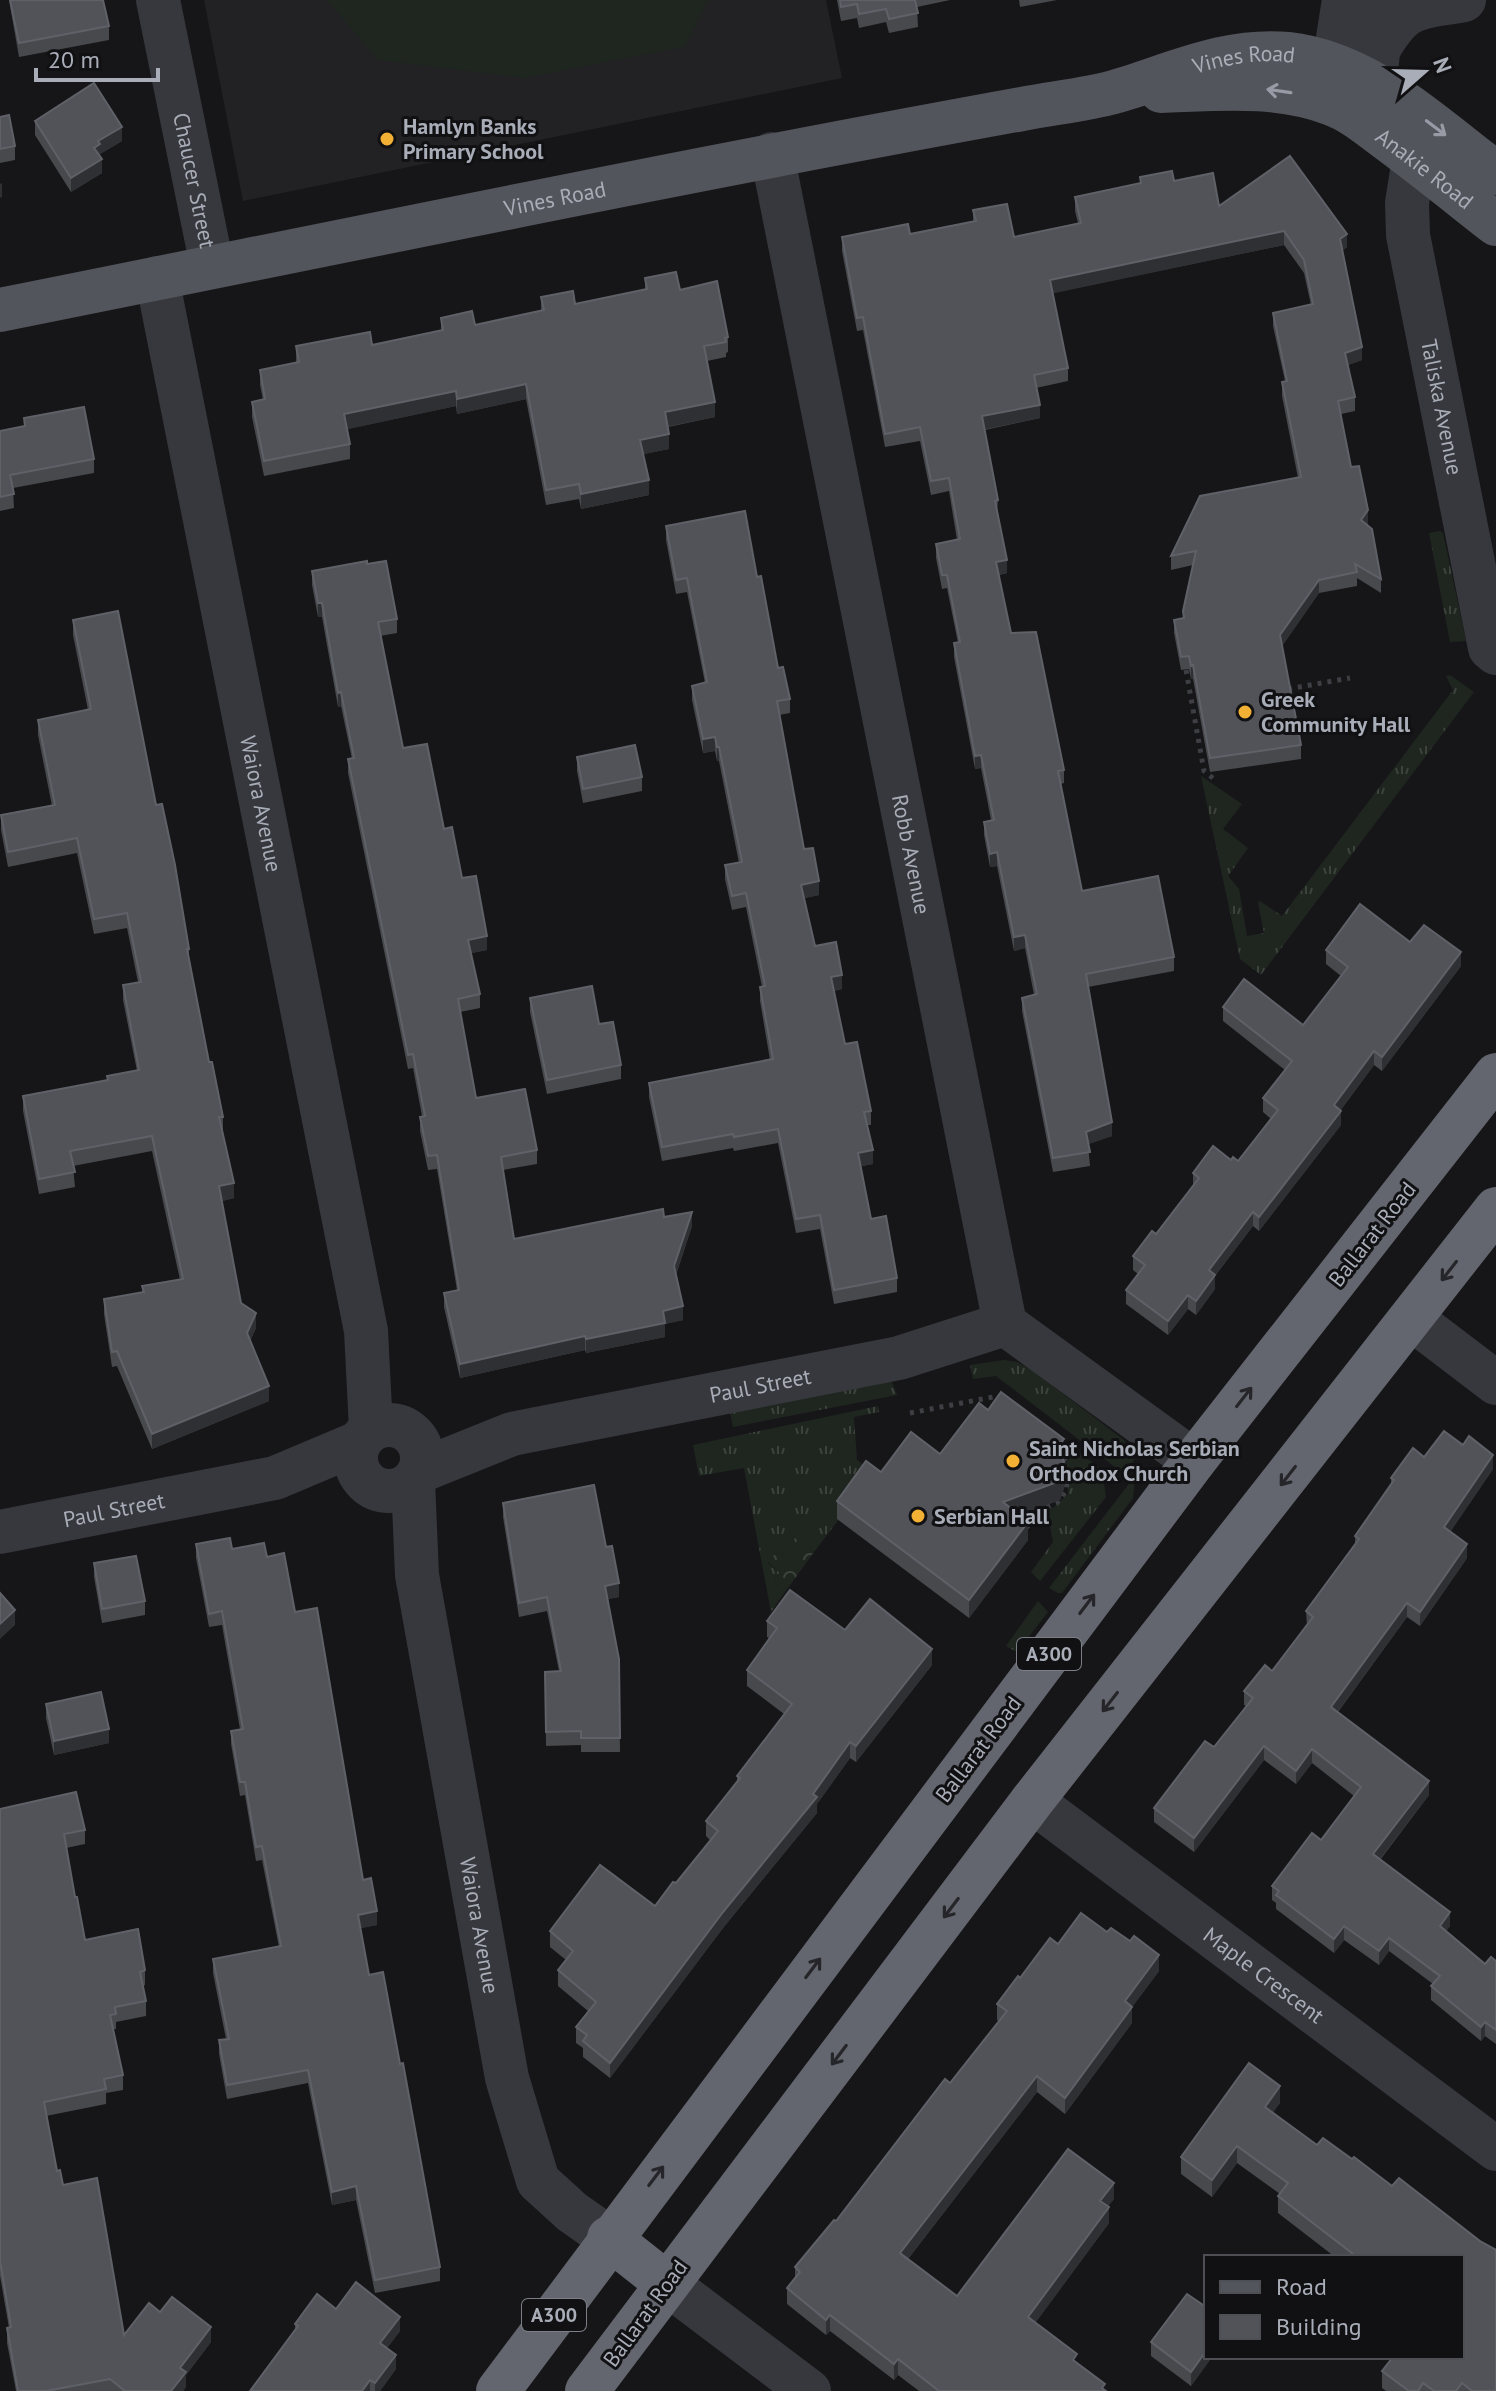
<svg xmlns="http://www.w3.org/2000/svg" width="1496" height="2391" viewBox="0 0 1496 2391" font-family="'PT Sans',sans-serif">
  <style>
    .built { fill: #222225 }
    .grass { fill: url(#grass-tufts) }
    .forest { fill: url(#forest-crowns) }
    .garden { fill: #1e261f }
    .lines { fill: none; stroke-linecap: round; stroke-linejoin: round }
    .path { stroke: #3d3f44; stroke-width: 5; stroke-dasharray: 4 6; stroke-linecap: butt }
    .minor { stroke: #37383d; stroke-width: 44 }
    .major { stroke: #53555c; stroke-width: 44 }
    .highway { stroke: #63666e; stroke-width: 44 }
    .wall { fill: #47494d }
    .shaded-wall { fill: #2f3033 }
    .building { fill: #525359; stroke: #5f6168; stroke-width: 2 }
    .oneway { stroke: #979ba6 }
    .oneway2 { stroke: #26262a }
    .poi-dot { fill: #f2b134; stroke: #111113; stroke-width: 3 }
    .labels { text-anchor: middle; stroke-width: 6; stroke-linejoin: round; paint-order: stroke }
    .shield { fill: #111113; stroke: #7b7e86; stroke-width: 2 }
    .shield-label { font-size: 20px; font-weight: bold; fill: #a8adb8 }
    .street-label { font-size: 22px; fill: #a8adb8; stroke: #111113 }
    .poi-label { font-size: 22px; font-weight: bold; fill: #a8adb8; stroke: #111113; text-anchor: start }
  </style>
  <defs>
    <pattern id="grass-tufts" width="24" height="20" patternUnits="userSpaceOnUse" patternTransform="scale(2)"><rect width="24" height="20" fill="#1e261f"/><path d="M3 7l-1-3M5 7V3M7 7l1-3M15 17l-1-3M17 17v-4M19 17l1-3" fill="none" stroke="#3c433d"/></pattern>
    <pattern id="forest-crowns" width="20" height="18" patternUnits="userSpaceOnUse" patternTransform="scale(2)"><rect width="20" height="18" fill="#1e261f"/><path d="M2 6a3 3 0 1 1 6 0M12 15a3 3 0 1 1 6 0" fill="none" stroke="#3c433d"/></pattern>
  </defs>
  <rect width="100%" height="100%" fill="#161618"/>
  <!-- built -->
  <polygon class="built" points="204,0 826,0 842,78 243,201"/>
  <!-- grass -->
  <g class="grass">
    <polygon points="1440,531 1443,533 1466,641 1450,642 1429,533"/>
    <polygon points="1450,675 1474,692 1261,975 1240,959 1201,776 1242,804 1223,829 1248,848 1228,876 1239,889 1247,936 1264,933 1258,903 1260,901 1282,916 1453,690 1446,676"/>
    <polygon points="1004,1360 1017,1362 1032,1370 1124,1440 1134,1460 1124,1474 996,1376 973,1379 970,1365"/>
    <polygon points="891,1380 897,1395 733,1427 730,1412"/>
    <polygon points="878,1406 879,1412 854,1417 857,1460 874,1473 814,1552 795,1539 781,1556 776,1553 768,1563 780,1573 774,1582 785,1592 771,1612 744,1468 699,1476 693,1445"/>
    <polygon points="1075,1449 1102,1470 1106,1497 1040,1581 1031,1572 1053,1542 1047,1510 1054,1507 1068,1494 1067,1475 1063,1467"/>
    <polygon points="1135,1476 1133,1498 1062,1593 1058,1593 1049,1588"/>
    <polygon points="1038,1601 1048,1612 1017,1652 1006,1646"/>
  </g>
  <!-- forest -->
  <polygon class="forest" points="795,1538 814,1552 785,1592 774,1582 780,1573 768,1562 776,1553 781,1556"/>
  <!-- garden -->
  <polygon class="garden" points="327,0 708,0 685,47 524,78 378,60"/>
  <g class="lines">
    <!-- path -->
    <g class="path">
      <polyline points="1186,670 1204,771 1214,779"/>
      <polyline points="1288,689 1350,678"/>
      <polyline points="910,1413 993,1397 998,1401"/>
      <polyline points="1026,1528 1040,1510 1057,1503 1066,1491 1067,1482 1059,1466 1067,1456 1059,1450"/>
    </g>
    <!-- minor -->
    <g class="minor">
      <path id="s1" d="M158 0 212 266"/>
      <path d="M1378 50C1405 4 1414 9 1464 0"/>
      <polyline points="1333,104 1332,76 1344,0"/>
      <path d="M1353 114C1385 84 1379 40 1373 0"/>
      <path id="s2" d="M772 154 1005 1324 1194 1461"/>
      <path id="s3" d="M1414 159 1407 203 1408 235 1490 648 1496 653"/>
      <path id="s4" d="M157 278 366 1331 371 1429"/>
      <polyline points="1412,1319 1496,1383"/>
      <circle cx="389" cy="1458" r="33"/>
      <path id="s5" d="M420 1471 512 1434 899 1358 1005 1324"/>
      <path id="s6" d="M413 1481 417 1575 507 2078 538 2181 572 2212 609 2238"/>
      <path id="s7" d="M0 1532 275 1478 358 1443"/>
      <path id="s8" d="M1032 1801 1496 2149"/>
      <polyline points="666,2283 809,2391"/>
    </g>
    <!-- major -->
    <g class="major">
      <path id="s9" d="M1161 91C1219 89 1277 83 1332 104 1351 111 1368 125 1384 137 1422 165 1459 195 1496 224"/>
      <path id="s10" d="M0 310C340 242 680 171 1022 109 1052 103 1084 100 1114 92 1172 75 1226 48 1288 54 1369 63 1434 127 1496 173"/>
    </g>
    <!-- highway -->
    <g class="highway">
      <polyline points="609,2238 666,2283"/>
      <polyline points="498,2391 1194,1461 1496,1075"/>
      <polyline points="587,2391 1032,1801 1496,1209"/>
    </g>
  </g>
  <!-- wall -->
  <g class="wall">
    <polygon points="9,0 103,0 109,26 109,40 19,57"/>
    <polygon points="837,0 950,0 917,7 918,27 889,33 886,22 859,28 857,18 841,21"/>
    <polygon points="1019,0 1057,0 1020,7"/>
    <polygon points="0,117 15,146 15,160 0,163"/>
    <polygon points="35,121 122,141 100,154 102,173 71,192 35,135"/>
    <polygon points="1140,177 1174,181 1219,206 1347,247 1342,251 1362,360 1348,365 1355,397 1355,411 1341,414 1351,467 1368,524 1381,579 1381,593 1357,578 1357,586 1319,593 1282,646 1301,745 1301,759 1210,772 1193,679 1191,679 1189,669 1181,670 1174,633 1174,620 1183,618 1183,611 1193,565 1171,570 1171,556 1298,478 1282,396 1282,382 1285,381 1273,326 1273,313 1311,305 1304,273 1284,245 1052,293 1068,368 1068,381 1036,388 1040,418 985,430 998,500 997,514 1007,573 999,575 1011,633 1064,770 1064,783 1061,784 1082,891 1174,957 1174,971 1088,987 1112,1136 1088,1144 1090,1166 1053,1172 1022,1011 1022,998 1034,995 1025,948 1014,951 997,866 990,867 984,835 984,822 991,820 981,768 975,769 954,657 954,643 958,643 947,588 942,589 936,558 936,544 957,540 949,491 931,495 920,441 885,447 863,330 857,331 842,251 842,237 910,234 973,221 973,210 1014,237 1078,223 1075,211 1075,197 1140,183"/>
    <polygon points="645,278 680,290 728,337 728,352 726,353 726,357 707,361 715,417 668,427 669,449 643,454 649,495 581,509 579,499 546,505 526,399 457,414 456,406 347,429 350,444 350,459 264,476 252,417 252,402 263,400 260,385 260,370 296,363 296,346 372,345 441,331 441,318 475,325 541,311 541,297 575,304 645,289"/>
    <polygon points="24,418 94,459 94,473 13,488 14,508 0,511 0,431 24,426"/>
    <polygon points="666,526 757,577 778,668 790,699 790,713 779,715 804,849 819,895 804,898 815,946 842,989 834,991 845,1044 871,1111 871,1125 867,1125 873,1164 861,1166 871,1219 897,1278 897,1292 834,1304 820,1229 796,1233 778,1143 734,1151 733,1148 662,1161 649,1097 649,1083 770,1060 760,1001 760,987 762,987 746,907 732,910 725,879 725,865 739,863 719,761 717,761 715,751 703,753 692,700 692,686 705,683 687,592 676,594 666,540"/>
    <polygon points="367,564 397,619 397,633 380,636 403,748 444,829 487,950 471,953 480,994 480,1008 460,1012 476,1098 537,1150 537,1164 503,1170 514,1239 664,1217 692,1226 676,1275 683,1320 665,1324 665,1337 586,1353 585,1350 460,1378 444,1307 444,1293 457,1290 437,1169 428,1170 420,1131 420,1117 422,1116 413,1068 408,1069 348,773 348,759 352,759 341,706 338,707 322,617 318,617 312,585 312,571"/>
    <polygon points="73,620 156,805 189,949 189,962 209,1062 223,1117 223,1132 234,1198 222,1201 241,1303 256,1328 250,1341 269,1401 152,1449 117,1366 112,1367 104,1314 104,1299 142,1292 142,1286 180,1280 152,1151 73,1166 75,1187 39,1194 23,1111 23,1096 107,1080 137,1071 123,1000 123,985 138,982 127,928 94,934 77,853 8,867 1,830 1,815 52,806 38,735 38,720 88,710 73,635"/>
    <polygon points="577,757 642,777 642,791 583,803 577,771"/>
    <polygon points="1410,942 1461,966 1382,1071 1374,1065 1340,1111 1341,1125 1259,1231 1253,1226 1215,1276 1215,1289 1196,1315 1188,1309 1168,1335 1126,1304 1126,1290 1138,1274 1133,1270 1133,1256 1156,1234 1193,1186 1193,1173 1231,1160 1238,1161 1271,1119 1263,1112 1263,1098 1285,1070 1223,1021 1223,1007 1303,1025 1341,976 1326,964 1326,950"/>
    <polygon points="530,998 599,1024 621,1065 621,1079 547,1094 530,1012"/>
    <polygon points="988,1410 1064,1458 1065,1485 1060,1500 1019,1515 1028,1540 969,1618 837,1519 837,1501 940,1454"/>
    <polygon points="1424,1457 1493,1469 1450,1532 1467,1558 1420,1626 1407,1617 1338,1712 1429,1795 1380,1860 1450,1926 1446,1931 1485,1964 1496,1961 1496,2044 1485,2036 1481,2041 1431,2000 1431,1986 1433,1984 1389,1951 1379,1965 1344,1940 1334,1953 1276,1909 1276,1903 1272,1900 1272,1886 1321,1840 1354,1796 1312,1763 1296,1784 1264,1760 1194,1852 1154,1822 1154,1808 1214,1747 1246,1706 1244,1705 1244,1691 1272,1671 1307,1626 1306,1611 1355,1545 1355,1536 1391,1485 1391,1478"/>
    <polygon points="503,1503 606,1547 619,1597 607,1599 619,1659 620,1752 581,1752 581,1745 546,1746 545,1672 559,1671 547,1611 519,1617 503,1517"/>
    <polygon points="196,1544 232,1549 267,1557 295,1612 363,1880 377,1925 360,1928 369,1975 400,2064 440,2267 440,2281 375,2293 356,2200 332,2205 308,2083 227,2099 219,2054 219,2040 226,2039 213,1973 213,1959 279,1947 262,1860 256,1861 245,1795 240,1796 231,1744 231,1731 240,1729 222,1625 209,1627 196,1558"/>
    <polygon points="94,1563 145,1601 145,1615 102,1623 94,1577"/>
    <polygon points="767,1621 845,1630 932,1665 856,1762 850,1758 817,1804 817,1813 723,1928 610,2078 583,2057 583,2048 576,2043 576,2027 588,2011 558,1986 558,1970 566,1960 550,1947 550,1931 655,1906 711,1841 706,1836 706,1821 737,1782 737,1776 784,1714 747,1686 747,1670 769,1638 767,1637"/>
    <polygon points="46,1704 109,1743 54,1755 46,1718"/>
    <polygon points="0,1809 85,1830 85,1844 66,1848 75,1897 85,1940 145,1970 145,1985 143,1986 146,2001 146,2016 116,2022 116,2029 113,2029 123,2075 123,2090 106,2093 106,2104 46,2116 57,2171 124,2335 160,2312 211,2342 186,2375 186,2387 183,2391 16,2391 7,2343 7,2328 9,2328 0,2276"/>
    <polygon points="1058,1944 1159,1971 1132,2007 1132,2023 1065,2114 1037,2092 908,2259 957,2296 1114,2199 1108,2206 1109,2223 1035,2323 1106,2391 919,2391 898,2375 894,2380 830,2331 826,2335 787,2304 787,2288 795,2279 795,2267 836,2221 950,2083 999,2021 997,2020 997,2004 1020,1978"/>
    <polygon points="1249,2063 1280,2086 1280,2103 1273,2112 1317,2145 1323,2138 1352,2159 1354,2157 1392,2186 1399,2178 1480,2241 1496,2250 1496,2391 1386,2391 1382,2388 1382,2371 1390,2360 1385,2357 1462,2357 1462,2257 1335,2257 1278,2213 1278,2196 1280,2194 1237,2163 1212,2197 1181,2174 1181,2157"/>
    <polygon points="336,2309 400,2331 387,2348 396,2369 380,2391 250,2391 295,2330 295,2324"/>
    <polygon points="1151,2342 1206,2357 1212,2357 1191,2386 1151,2356"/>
  </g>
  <!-- shaded-wall -->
  <g class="shaded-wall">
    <polygon points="122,127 122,141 100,154 100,158 94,148 98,141"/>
    <polygon points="102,159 102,173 71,192 71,178"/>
    <polygon points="2,183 2,197 0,198 0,184"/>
    <polygon points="1284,231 1284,245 1050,294 1050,280"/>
    <polygon points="1347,234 1347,247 1340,253 1340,239"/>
    <polygon points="1362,347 1362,360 1345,366 1345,353"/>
    <polygon points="526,384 526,399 457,414 457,399"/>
    <polygon points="456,391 456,406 344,430 344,414"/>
    <polygon points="715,402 715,417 665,427 665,412"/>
    <polygon points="1040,405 1040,418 982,430 982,416"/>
    <polygon points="669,434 669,449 640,455 640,440"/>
    <polygon points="649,480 649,495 581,509 581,494"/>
    <polygon points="1368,510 1368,524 1361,534 1361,520"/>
    <polygon points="1007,560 1007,573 996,575 996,562"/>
    <polygon points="1319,580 1319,593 1280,649 1280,635"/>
    <rect x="318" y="603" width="4" height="14"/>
    <polygon points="1193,665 1193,679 1191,679 1191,666"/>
    <polygon points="341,692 341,706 338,707 338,693"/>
    <polygon points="715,737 715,751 703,753 703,739"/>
    <rect x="717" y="747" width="2" height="14"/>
    <polygon points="981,755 981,768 975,769 975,756"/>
    <polygon points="997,852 997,866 990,867 990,854"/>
    <polygon points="819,881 819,895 801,899 801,885"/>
    <polygon points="1025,935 1025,948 1014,951 1014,937"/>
    <polygon points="487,936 487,950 468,954 468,940"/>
    <polygon points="1461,952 1461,966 1382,1071 1382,1057"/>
    <polygon points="842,975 842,989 831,991 831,977"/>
    <polygon points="1374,1051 1374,1065 1334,1119 1334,1105"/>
    <polygon points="1341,1111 1341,1125 1259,1231 1259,1217"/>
    <polygon points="1112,1122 1112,1136 1086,1145 1086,1132"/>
    <polygon points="873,1150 873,1164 858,1167 858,1153"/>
    <polygon points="234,1183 234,1198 219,1202 219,1186"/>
    <polygon points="692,1212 692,1226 674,1280 674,1266"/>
    <polygon points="1253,1212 1253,1226 1215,1276 1215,1289 1196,1315 1196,1301 1209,1270"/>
    <polygon points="1188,1295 1188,1309 1168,1335 1168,1321"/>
    <polygon points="683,1306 683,1320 665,1324 665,1337 586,1353 586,1339 663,1311"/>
    <polygon points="256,1313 256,1328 247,1348 247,1333"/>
    <polygon points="585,1336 585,1350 460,1378 460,1364"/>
    <polygon points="269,1386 269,1401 152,1449 152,1434"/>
    <polygon points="1064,1439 1064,1458 1059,1464 1059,1445"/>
    <polygon points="1493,1455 1493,1469 1444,1541 1444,1527"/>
    <polygon points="1065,1466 1065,1485 1060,1500 1003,1521 1003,1502"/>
    <polygon points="1028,1522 1028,1540 969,1618 969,1600"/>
    <polygon points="1467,1544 1467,1558 1420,1626 1420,1612"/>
    <polygon points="619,1583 619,1597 605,1600 605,1586"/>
    <polygon points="1407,1603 1407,1617 1331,1721 1331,1707"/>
    <polygon points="15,1610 15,1625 0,1639 0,1624"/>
    <polygon points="932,1649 932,1665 856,1762 856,1746"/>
    <polygon points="109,1729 109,1743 54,1755 54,1741"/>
    <polygon points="850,1742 850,1758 817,1804 817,1813 723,1928 610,2078 610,2063 813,1794"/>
    <polygon points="1264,1746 1264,1760 1194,1852 1194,1838"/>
    <polygon points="1312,1749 1312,1763 1296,1784 1296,1771"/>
    <polygon points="1429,1781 1429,1795 1373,1868 1373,1854"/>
    <polygon points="377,1911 377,1925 358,1929 358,1915"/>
    <polygon points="1450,1912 1450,1926 1440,1940 1440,1926"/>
    <polygon points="1344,1926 1344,1940 1334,1953 1334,1939"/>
    <polygon points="1389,1938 1389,1951 1379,1965 1379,1951"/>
    <polygon points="1159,1955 1159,1971 1132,2007 1132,2023 1065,2114 1065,2098 1125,2001"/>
    <polygon points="1485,2022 1485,2036 1481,2041 1481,2027"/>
    <polygon points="1037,2076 1037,2092 900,2269 900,2253"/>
    <polygon points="1280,2086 1280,2103 1265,2124 1265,2107"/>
    <polygon points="1237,2146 1237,2163 1212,2197 1212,2180"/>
    <polygon points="1114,2183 1114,2199 1100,2216 1100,2201"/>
    <polygon points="356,2186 356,2200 332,2205 332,2192"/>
    <polygon points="1109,2207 1109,2223 1028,2333 1028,2317"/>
    <polygon points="830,2315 830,2331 826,2335 826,2320"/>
    <polygon points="400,2317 400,2331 380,2357 380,2343"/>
    <polygon points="211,2327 211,2342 186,2375 186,2387 183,2391 171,2391 180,2368"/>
    <polygon points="1206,2351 1206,2357 1212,2357 1191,2386 1191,2372"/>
    <polygon points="396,2355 396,2369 380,2391 375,2391 375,2383"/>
    <polygon points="898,2359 898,2375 894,2380 894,2364"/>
    <polygon points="370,2380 370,2391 362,2391"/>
  </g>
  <!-- building -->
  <g class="building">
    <polygon points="10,0 103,0 109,26 19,43"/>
    <polygon points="840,0 915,0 918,13 889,19 886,9 859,14 857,4 841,7"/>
    <polygon points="94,83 122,127 98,141 100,144 94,148 102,159 71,178 35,121"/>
    <polygon points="9,115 15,146 0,149 0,117"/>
    <polygon points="1290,156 1347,234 1340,239 1362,347 1345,353 1355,397 1338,401 1351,467 1359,466 1368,510 1361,520 1372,529 1381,579 1355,564 1357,572 1319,580 1280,635 1301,745 1210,758 1193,665 1191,666 1189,656 1181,657 1174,620 1184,618 1183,611 1196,551 1171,556 1200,496 1301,477 1282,382 1287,381 1273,313 1313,304 1304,260 1284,231 1050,280 1068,368 1034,375 1040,405 982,416 998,500 995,501 1007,560 996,562 1011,633 1036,632 1064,770 1058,771 1082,891 1158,876 1174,957 1086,974 1112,1122 1086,1132 1090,1152 1053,1158 1022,998 1037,994 1025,935 1014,937 997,852 990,854 984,822 994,820 981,755 975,756 954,643 960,642 947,575 942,575 936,544 960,539 949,478 931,481 920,427 885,434 863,317 857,318 842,237 908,224 910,234 976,221 973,210 1007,204 1014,237 1081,223 1075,197 1141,183 1140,177 1172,171 1174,181 1213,173 1219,206"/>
    <polygon points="676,272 680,290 717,281 728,337 725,338 726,342 704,346 715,402 665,412 669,434 640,440 649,480 581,494 579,484 546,490 526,384 457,399 456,391 344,414 350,444 264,461 252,402 265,399 260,370 299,362 296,346 370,332 372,345 443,330 441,318 472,311 475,325 544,310 541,297 573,291 575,304 647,289 645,278"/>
    <polygon points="84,407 94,459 10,475 14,494 0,497 0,431 25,426 24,418"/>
    <polygon points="745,511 757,577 761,576 778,668 783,667 790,699 777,701 804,849 813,848 819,881 801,885 815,946 836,942 842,975 831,977 845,1044 857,1042 871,1111 864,1112 873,1150 858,1153 871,1219 886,1216 897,1278 834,1290 820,1215 796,1219 778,1129 734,1137 733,1134 662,1147 649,1083 773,1059 760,987 765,986 746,893 732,896 725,865 742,862 719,747 717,747 715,737 703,739 692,686 707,682 687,578 676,580 666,526"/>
    <polygon points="367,561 367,564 386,561 397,619 378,622 403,748 427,744 444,829 452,827 462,878 476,876 487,936 468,940 480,994 458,999 476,1098 525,1089 537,1150 501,1157 514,1239 663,1209 664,1217 692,1212 674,1266 683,1306 663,1311 665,1323 586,1339 585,1336 460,1364 444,1293 459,1290 437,1155 428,1156 420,1117 425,1116 413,1054 408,1055 348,759 354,758 341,692 338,693 322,603 318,603 312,571"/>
    <polygon points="118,611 156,805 162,804 175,865 189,949 187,949 209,1062 212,1062 223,1117 219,1117 234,1183 219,1186 241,1303 256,1313 247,1333 269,1386 152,1434 117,1351 112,1352 104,1299 144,1292 142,1286 183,1279 152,1136 70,1151 75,1172 39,1179 23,1096 108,1080 107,1076 139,1070 123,985 141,982 127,913 94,919 77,838 8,852 1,815 55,805 38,720 91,709 73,620"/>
    <polygon points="635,745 642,777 583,789 577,757"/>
    <polygon points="1360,904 1410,942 1424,925 1461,952 1382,1057 1374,1051 1334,1105 1341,1111 1259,1217 1253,1212 1209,1270 1215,1275 1196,1301 1188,1295 1168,1321 1126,1290 1145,1265 1133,1256 1152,1231 1156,1234 1199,1178 1193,1173 1213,1146 1231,1160 1233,1157 1238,1161 1278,1110 1263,1098 1292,1061 1223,1007 1244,979 1303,1025 1348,967 1326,950"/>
    <polygon points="592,986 599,1024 613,1022 621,1065 547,1080 530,998"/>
    <polygon points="1001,1392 1064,1439 1059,1445 1065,1466 1060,1481 1003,1502 1028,1522 969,1600 837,1501 866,1461 881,1472 911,1432 940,1454 979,1403 988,1410"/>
    <polygon points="1444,1431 1463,1445 1469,1436 1493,1455 1444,1527 1467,1544 1420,1612 1407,1603 1331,1707 1429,1781 1373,1854 1450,1912 1440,1926 1485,1964 1491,1957 1496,1961 1496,2030 1485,2022 1481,2027 1431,1986 1440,1976 1389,1938 1379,1951 1344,1926 1334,1939 1276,1895 1279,1891 1272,1886 1312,1833 1321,1840 1361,1787 1312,1749 1296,1771 1264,1746 1194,1838 1154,1808 1205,1741 1214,1747 1253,1698 1244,1691 1265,1665 1272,1671 1313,1617 1306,1611 1359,1539 1355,1536 1394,1480 1391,1478 1413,1448 1424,1457"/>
    <polygon points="594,1485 606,1547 612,1546 619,1583 605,1586 619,1659 620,1738 581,1738 581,1731 546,1732 545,1672 561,1671 547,1597 519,1603 503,1503"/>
    <polygon points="230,1538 232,1549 264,1543 267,1557 284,1553 295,1612 317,1608 363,1880 371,1878 377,1911 358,1915 369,1975 383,1972 400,2064 403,2063 440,2267 375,2280 356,2186 332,2192 308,2070 227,2085 219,2040 229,2039 213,1959 281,1946 262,1846 256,1847 245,1782 240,1782 231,1731 243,1729 222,1611 209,1614 196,1544"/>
    <polygon points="136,1556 145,1601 102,1609 94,1563"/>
    <polygon points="790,1590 845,1630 870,1599 932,1649 856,1746 850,1742 813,1794 817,1797 723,1912 610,2063 583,2041 587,2035 576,2027 596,2002 558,1970 573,1951 550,1931 600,1865 655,1906 673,1882 676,1883 718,1831 706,1821 740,1778 737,1776 792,1704 747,1670 777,1628 767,1621"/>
    <polygon points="0,1593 15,1610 0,1624"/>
    <polygon points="101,1692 109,1729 54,1741 46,1704"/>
    <polygon points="76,1792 85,1830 64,1834 75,1897 77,1897 85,1940 138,1929 145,1970 140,1972 146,2001 115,2007 116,2014 110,2015 123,2075 104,2079 106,2089 44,2102 57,2171 60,2170 63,2185 97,2178 124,2335 149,2303 160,2312 172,2297 211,2327 180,2368 186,2372 171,2391 125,2391 110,2379 46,2391 18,2391 7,2328 11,2327 0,2261 0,1809"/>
    <polygon points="1081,1913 1107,1932 1111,1928 1130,1941 1134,1936 1159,1955 1125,2001 1132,2007 1065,2098 1037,2076 900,2253 957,2296 1068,2149 1114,2183 1100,2201 1109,2207 1028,2317 1077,2354 1073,2360 1105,2384 1102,2388 1106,2391 939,2391 898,2359 894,2364 830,2315 826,2320 787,2288 800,2272 795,2267 834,2220 836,2221 945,2079 950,2083 1007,2011 997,2004 1018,1976 1020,1978 1050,1938 1058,1944"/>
    <polygon points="1249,2063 1280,2086 1265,2107 1317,2145 1323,2138 1352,2159 1354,2157 1392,2186 1399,2178 1480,2241 1496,2250 1496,2391 1472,2391 1462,2383 1456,2391 1434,2391 1423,2383 1418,2391 1409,2391 1382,2371 1393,2357 1462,2357 1462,2257 1357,2257 1278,2196 1288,2183 1237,2146 1212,2180 1181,2157"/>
    <polygon points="356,2282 400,2317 380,2343 396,2355 375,2383 370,2380 362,2391 250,2391 298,2326 295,2324 317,2294 336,2309"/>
    <polygon points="1187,2294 1206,2307 1206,2351 1191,2372 1151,2342"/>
  </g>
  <!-- one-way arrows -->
  <defs><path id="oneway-shaft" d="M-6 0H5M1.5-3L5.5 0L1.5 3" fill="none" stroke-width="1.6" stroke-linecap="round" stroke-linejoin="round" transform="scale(2)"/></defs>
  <g class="oneway">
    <use href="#oneway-shaft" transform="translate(1279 91) rotate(-172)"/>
    <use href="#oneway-shaft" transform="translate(1436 128) rotate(37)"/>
  </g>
  <g class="oneway2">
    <use href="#oneway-shaft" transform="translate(1449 1271) rotate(128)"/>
    <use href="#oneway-shaft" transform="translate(1244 1397) rotate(-52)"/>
    <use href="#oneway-shaft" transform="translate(1288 1476) rotate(128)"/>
    <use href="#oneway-shaft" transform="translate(1087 1604) rotate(-53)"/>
    <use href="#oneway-shaft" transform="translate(1110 1702) rotate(128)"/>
    <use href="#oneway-shaft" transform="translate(951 1908) rotate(127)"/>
    <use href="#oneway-shaft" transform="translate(813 1968) rotate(-53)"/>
    <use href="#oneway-shaft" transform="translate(839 2055) rotate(127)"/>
    <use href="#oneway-shaft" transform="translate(656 2176) rotate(-53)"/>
  </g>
  <!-- markers -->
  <g class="poi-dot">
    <circle cx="387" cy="139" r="8"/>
    <circle cx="1245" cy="712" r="8"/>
    <circle cx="1013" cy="1461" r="8"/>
    <circle cx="918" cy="1516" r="8"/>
  </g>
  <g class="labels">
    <!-- shield labels -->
    <g class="shield">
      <rect x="1017" y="1638" width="64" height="32" rx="6"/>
      <rect x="522" y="2299" width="64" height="32" rx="6"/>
    </g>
    <g class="shield-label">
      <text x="1049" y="1661">A300</text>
      <text x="554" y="2322">A300</text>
    </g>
    <!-- street labels -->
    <g class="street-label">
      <text dy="8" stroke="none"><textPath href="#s10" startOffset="1270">Vines Road</textPath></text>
      <text dy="8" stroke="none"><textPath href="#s9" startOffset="286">Anakie Road</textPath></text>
      <text dy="8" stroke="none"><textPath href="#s1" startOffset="184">Chaucer Street</textPath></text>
      <text dy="8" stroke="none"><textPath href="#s10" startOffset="566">Vines Road</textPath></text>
      <text dy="8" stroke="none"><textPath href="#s3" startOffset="252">Taliska Avenue</textPath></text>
      <text dy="8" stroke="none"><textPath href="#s4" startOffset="536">Waiora Avenue</textPath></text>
      <text dy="8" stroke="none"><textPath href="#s2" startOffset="714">Robb Avenue</textPath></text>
      <text transform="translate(1372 1234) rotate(-52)" y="8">Ballarat Road</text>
      <text dy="8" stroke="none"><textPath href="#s5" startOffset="352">Paul Street</textPath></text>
      <text dy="8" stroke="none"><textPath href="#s7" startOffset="116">Paul Street</textPath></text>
      <text transform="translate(978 1749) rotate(-53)" y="8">Ballarat Road</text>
      <text dy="8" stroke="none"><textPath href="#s6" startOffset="450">Waiora Avenue</textPath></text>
      <text dy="8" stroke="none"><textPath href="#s8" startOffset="290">Maple Crescent</textPath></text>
      <text transform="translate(645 2313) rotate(-54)" y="8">Ballarat Road</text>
    </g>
    <!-- poi labels -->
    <g class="poi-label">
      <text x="403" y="134">Hamlyn Banks<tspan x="403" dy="25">Primary School</tspan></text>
      <text x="1261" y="707">Greek<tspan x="1261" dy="25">Community Hall</tspan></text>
      <text x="1029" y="1456">Saint Nicholas Serbian<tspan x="1029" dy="25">Orthodox Church</tspan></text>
      <text x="934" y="1524">Serbian Hall</text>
    </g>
  </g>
  <!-- legend -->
  <rect x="1204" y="2255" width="260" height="104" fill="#111113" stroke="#4d4f55" stroke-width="2"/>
  <rect x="1220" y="2281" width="40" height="12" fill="#53555c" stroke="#4d4f55" stroke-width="2"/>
  <text x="1276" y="2295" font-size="24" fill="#a8adb8">Road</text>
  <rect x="1220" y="2315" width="40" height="24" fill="#525359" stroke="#4d4f55" stroke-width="2"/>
  <text x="1276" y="2335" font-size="24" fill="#a8adb8">Building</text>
  <!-- north arrow -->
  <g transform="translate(1424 72) rotate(70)" stroke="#111113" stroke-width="6" paint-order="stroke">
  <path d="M0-6L14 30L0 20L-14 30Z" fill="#a8adb8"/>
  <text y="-12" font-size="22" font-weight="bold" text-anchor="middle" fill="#a8adb8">N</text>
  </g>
  <!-- scale -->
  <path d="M36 68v12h122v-12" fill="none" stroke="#a8adb8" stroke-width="4"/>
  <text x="48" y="68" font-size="24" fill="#a8adb8" stroke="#111113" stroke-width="6" paint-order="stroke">20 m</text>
</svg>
